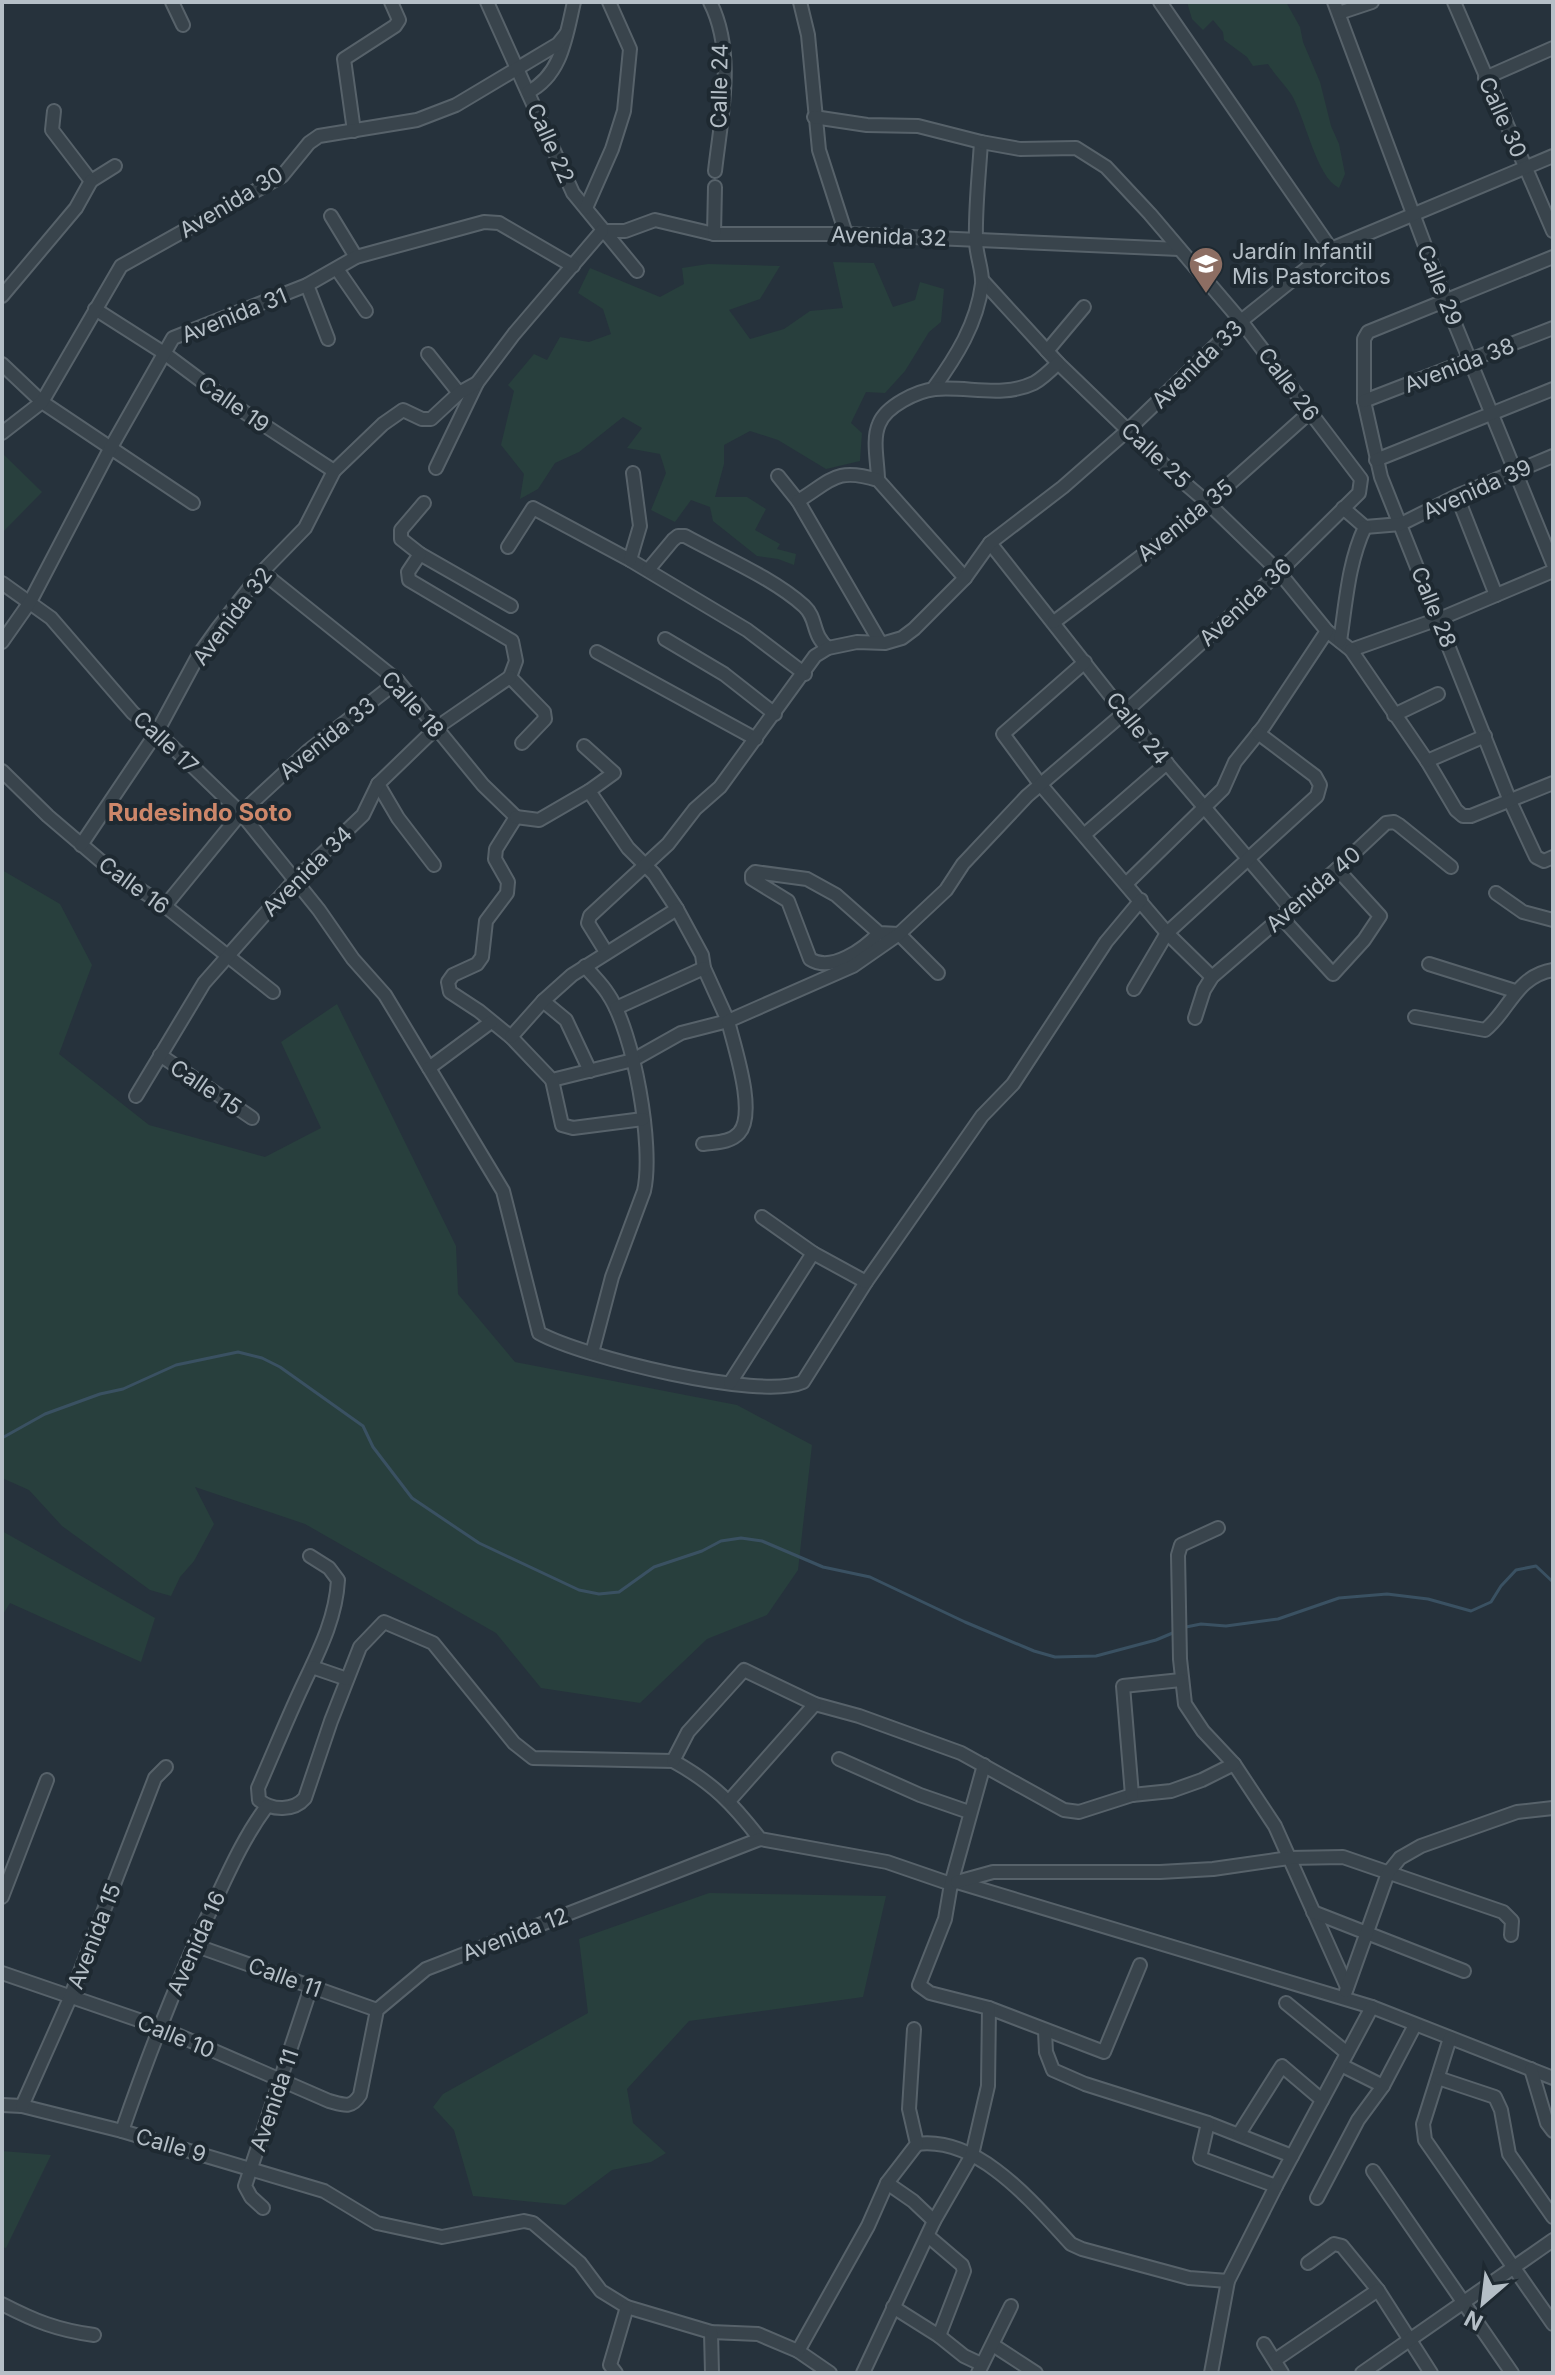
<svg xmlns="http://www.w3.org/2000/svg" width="1555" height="2375" viewBox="0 0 1555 2375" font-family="Inter,sans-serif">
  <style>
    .green { fill: #283f3d }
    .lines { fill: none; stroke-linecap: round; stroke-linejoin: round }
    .stream { stroke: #3a5162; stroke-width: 3 }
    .minor-casing { stroke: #57626a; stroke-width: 16 }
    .minor { stroke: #39444c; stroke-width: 12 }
    .labels { text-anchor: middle; stroke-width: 8; stroke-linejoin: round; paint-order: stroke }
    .street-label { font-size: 22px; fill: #b5bfc7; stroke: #1e2931 }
    .poi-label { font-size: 22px; fill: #b5bfc7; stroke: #1e2931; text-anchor: start }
    .neighbourhood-label { font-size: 24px; font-weight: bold; fill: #cd876a; stroke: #1e2931 }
  </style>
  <rect width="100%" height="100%" fill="#26323c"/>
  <!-- green -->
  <g class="green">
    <path d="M1187 2H1286L1300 27 1303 42 1320 82 1331 126 1339 144 1345 174 1339 188C1316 177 1305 116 1291 94 1284 84 1275 75 1268 64L1253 66 1247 57 1224 40 1223 32 1213 20 1203 30 1192 19Z"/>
    <polygon points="833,262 874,263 893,307 915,300 920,282 944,289 941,322 929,332 905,371 885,393 866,392 851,423 862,433 860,461 826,469 778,440 750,431 724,445 724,464 715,497 747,497 766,509 755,530 780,544 777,549 796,554 794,565 778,559 757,556 713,521 710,507 691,500 675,522 651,510 666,473 660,454 627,448 642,428 623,417 579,452 555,463 538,489 520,499 524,474 501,445 514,391 508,385 534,354 547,360 560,337 589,342 611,334 603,309 578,293 590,268 660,297 684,284 682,268 708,264 780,266 760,299 729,310 750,339 784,329 810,311 843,308"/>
    <polygon points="2,453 42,492 2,533"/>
    <polygon points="2,870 60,904 92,965 59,1054 149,1125 265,1157 321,1128 281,1042 337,1004 456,1246 458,1294 515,1362 737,1405 812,1445 798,1570 767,1615 707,1639 640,1703 541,1688 496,1633 305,1524 195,1487 214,1524 194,1561 180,1577 171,1596 150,1590 62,1526 29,1490 2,1478"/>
    <polygon points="2,1531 155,1618 141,1662 10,1603 2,1616"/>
    <polygon points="709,1893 886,1896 863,1997 689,2021 627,2089 633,2123 666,2153 651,2162 612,2170 565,2205 473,2196 454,2130 433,2107 443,2094 588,2013 579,1939"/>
    <polygon points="2,2151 51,2155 6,2248 2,2247"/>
  </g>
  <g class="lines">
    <!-- stream -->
    <g class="stream">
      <polyline points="2,1438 45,1414 100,1394 123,1389 176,1365 238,1352 262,1358 280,1367 363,1426 373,1447 412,1498 479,1543 579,1590 599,1594 619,1592 654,1567 702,1551 721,1541 741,1538 762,1541 823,1567 870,1577 965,1622 1034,1651 1055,1657 1096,1656 1156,1640 1175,1632"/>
      <polyline points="1181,1628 1201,1624 1226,1626 1278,1619 1339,1598 1387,1594 1428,1599 1471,1611 1491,1602 1501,1586 1516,1570 1536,1566 1553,1582"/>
    </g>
    <defs>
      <g id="minor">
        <polyline points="172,2 183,25"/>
        <polyline points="487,2 573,193 637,271"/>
        <path d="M710 2C736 53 721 117 715 171"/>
        <polyline points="800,2 808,35 819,150 846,234"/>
        <polyline points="1160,2 1331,249"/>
        <polyline points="1334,2 1446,302 1553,564"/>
        <polyline points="1454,2 1553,231"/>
        <polyline points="1339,13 1372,2"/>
        <polyline points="1485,78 1553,48"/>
        <path d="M528 92C562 75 566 36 574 2"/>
        <polyline points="54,111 52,130 91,181"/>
        <polyline points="354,131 344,59 395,26 399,20 391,2"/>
        <polyline points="91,181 115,166"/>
        <polyline points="586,208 612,149 624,111 630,49 609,2"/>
        <polyline points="331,216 356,257"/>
        <polyline points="602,231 625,231 655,220 714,234 846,234 1179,249"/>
        <polyline points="714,234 715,187"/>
        <polyline points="1553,257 1368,332 1364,339 1364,401 1381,477 1510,801 1536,857 1544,861 1553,857"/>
        <polyline points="337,269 366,311"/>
        <polyline points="983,281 1058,363 1167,468 1209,504 1279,572 1327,631 1351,650 1444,617 1553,571"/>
        <polyline points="307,285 328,339"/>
        <polyline points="2,296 76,208 91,181"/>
        <polyline points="95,309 164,353 235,406 334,471"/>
        <polyline points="1047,351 1084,307"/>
        <polyline points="428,354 459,393"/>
        <polyline points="2,364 42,402 193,503"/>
        <path d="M933 389C956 357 977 324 982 284 983 271 976 255 976 241 975 209 979 175 981 142"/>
        <polyline points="1364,401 1553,328"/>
        <polyline points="2,433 42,402 121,266 282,176 309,143 319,136 417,120 456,105 558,44 566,34"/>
        <polyline points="1376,460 1553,389"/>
        <polyline points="436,468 477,383 514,334 602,231"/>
        <polyline points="778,476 798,501 880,642"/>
        <path d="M878 480C878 463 872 440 879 424 886 406 917 391 935 389 968 386 1003 398 1034 383 1043 378 1051 370 1058 363"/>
        <polyline points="1457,496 1496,595"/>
        <path d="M798 501C832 480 836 467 878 480L965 578"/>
        <polyline points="424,503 401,530 401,539 420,554 511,606"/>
        <polyline points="1343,508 1365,527 1401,524 1457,496 1553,456"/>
        <polyline points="990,543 1124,713 1290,908"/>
        <polyline points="508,547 533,508 630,560 747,630 805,674"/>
        <polyline points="420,554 408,572 409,580 512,641 516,661 510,677"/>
        <polyline points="630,560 640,526 633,473"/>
        <path d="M648 570 673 540 678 536H685C723 557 773 578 804 606 818 619 811 634 828 648"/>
        <polyline points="262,572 398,681 483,785 516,817"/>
        <path d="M2 583 51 618 133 713 157 732 241 813 319 910 353 959 385 995 503 1191 539 1333C582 1357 760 1401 803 1382L866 1282"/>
        <polyline points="1054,622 1188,521 1310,412"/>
        <polyline points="665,639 724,674 775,714"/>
        <path d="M1340 641C1346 603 1348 563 1365 527"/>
        <polyline points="2,642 30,602 110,449 173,338 307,285 356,257 484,222 499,223 573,266"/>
        <polyline points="1351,650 1427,761 1456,810 1463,816 1471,816 1553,783"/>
        <polyline points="597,652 756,739"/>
        <polyline points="1085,662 1003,734 1040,784 1167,933 1212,977"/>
        <polyline points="510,677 544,712 545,719 522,743"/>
        <polyline points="1394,715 1438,694"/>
        <polyline points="1427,761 1485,736"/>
        <polyline points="2,771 48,816 116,874 165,906 273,992"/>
        <polyline points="378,784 398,818 434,865"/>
        <polyline points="516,817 496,849 495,859 508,882 507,893 486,921 482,957 477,964 453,975 448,982 450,992 479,1011 511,1037 552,1080 633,1060 681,1033 728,1021 704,968 702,955 677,909 654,874 628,848 589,791"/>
        <polyline points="516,817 539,820 589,791 614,773 584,746"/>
        <polyline points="1084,835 1167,763"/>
        <polyline points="81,845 157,732 198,656 218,628 262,572 305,528 334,471 383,424 403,410 422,419 431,419 459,393 477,383"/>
        <polyline points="1126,884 1223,789 1235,762 1264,726 1327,631"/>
        <polyline points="1496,893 1523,912 1553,920"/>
        <polyline points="165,906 241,813 308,751 398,681"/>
        <polyline points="1281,917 1333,974 1364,940 1380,916 1337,869"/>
        <path d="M879 933C864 949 831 973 810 959L788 901 752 879V875L755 872 807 879 836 895 879 933 899 934 938 973"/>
        <polyline points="606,952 588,923 590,916 668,844 695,809 720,787 815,656 828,648 857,642 885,643 902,638 914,629 965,578 990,543 1063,487 1128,430 1241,321 1331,249 1553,156"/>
        <polyline points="1429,964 1515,991"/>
        <path d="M585 966C592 975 602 984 608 994 634 1032 654 1147 644 1191L612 1277 592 1353"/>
        <polyline points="1134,989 1167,933 1317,796 1320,785 1315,776 1258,733"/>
        <polyline points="543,1001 566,1020 590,1071"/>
        <polyline points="616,1008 704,968"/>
        <path d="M1415 1017 1485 1030C1509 1011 1516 976 1553 970"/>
        <polyline points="1195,1018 1204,990 1212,977 1337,869 1386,823 1394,822 1399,825 1451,867"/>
        <polyline points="511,1037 543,1001 572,975 677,909"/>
        <polyline points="160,1055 252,1118"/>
        <polyline points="429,1068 491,1022"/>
        <polyline points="552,1080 562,1125 573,1128 643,1119"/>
        <polyline points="136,1096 204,983 295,880 363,815 378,784 436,728 510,677"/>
        <path d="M703 1144C715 1142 730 1143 739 1133 757 1113 734 1046 728 1021L853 966 899 934 946 890 963 864 1027 796 1124 713 1279 572 1359 493 1361 479 1241 321 1150 214 1106 167 1076 148 1020 149 981 142 918 126 867 125 814 117"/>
        <polyline points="762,1217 813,1253"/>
        <polyline points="730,1383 813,1253 866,1282 982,1116 1013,1084 1106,942 1141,900"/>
        <polyline points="1218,1528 1181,1545 1178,1555 1180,1659 1185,1704 1203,1731 1234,1764 1275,1826 1347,1987"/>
        <path d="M310 1556 329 1568 338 1580C336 1618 319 1651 303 1685 287 1719 273 1754 258 1788L259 1800C272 1811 294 1811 305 1798L331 1721 360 1647 384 1622 433 1643 514 1743 533 1758 673 1761C713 1783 733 1804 760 1839L887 1862 951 1884 957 1882 1372 2007 1553 2078"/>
        <polyline points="312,1667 347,1679"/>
        <polyline points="839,1759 920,1795 969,1812"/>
        <polyline points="673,1761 688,1732 744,1670 815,1704 859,1716 961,1753 1064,1810 1079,1812 1132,1795 1171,1791 1202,1780 1234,1764"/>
        <polyline points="984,1765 951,1884 945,1919 919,1985 930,1993 989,2008 1104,2052 1140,1965"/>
        <polyline points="1132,1795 1123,1686 1181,1680"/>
        <polyline points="730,1800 815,1704"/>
        <polyline points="957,1882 993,1872 1160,1872 1213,1869 1289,1858 1343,1857 1503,1912 1512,1921 1511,1935"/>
        <polyline points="2,1897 47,1780"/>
        <polyline points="1313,1912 1464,1971"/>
        <polyline points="194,1945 377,2010"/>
        <path d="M2 1973 159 2027 329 2101C344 2105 351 2109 360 2095L377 2010 426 1969 760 1839"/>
        <polyline points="1346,1991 1388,1873 1400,1858 1421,1846 1517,1812 1553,1808"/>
        <polyline points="1286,2003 1347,2053"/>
        <polyline points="1045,2031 1046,2052 1053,2070 1085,2084 1208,2123 1292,2156"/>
        <polyline points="1450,2038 1423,2124 1425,2140 1553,2324"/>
        <polyline points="1341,2065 1383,2086"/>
        <polyline points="1531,2069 1547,2123 1553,2131"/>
        <polyline points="1438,2078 1495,2097 1501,2110 1509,2154 1553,2217"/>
        <polyline points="2,2105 22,2106 122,2131 324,2191 377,2223 442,2237 524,2221 533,2223 580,2263 601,2291 627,2307 711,2332 758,2334 798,2351 830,2373"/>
        <polyline points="22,2106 70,1998 155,1778 166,1767"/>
        <polyline points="1208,2123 1200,2158 1276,2186"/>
        <path d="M122 2131C149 2053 178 1977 214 1903 230 1869 244 1837 267 1806"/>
        <polyline points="1239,2134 1282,2066 1322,2100"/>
        <path d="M917 2144C979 2136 1033 2203 1071 2244L1082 2249 1189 2278 1228 2281"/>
        <polyline points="1373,2171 1512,2373"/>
        <polyline points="887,2183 913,2201 934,2221"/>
        <polyline points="1317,2198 1358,2120 1383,2086 1415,2025"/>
        <polyline points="263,2208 251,2197 245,2186 311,1987"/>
        <polyline points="928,2236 962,2265 964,2271 939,2336"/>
        <polyline points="1308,2263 1334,2244 1342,2246 1378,2290 1431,2373"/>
        <path d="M2 2304C35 2321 57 2330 94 2335"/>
        <polyline points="893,2307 939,2336 964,2356 981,2364"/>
        <polyline points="711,2332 712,2373"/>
        <polyline points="1264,2344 1282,2373"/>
        <polyline points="993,2345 1036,2373"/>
        <polyline points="798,2351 868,2226 887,2183 917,2144 909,2109 914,2029"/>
        <polyline points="1275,2360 1378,2290"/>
        <polyline points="616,2373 610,2365 627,2307"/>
        <polyline points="863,2373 934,2221 972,2155 988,2086 989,2008"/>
        <polyline points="978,2373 1011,2306"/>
        <polyline points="1211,2373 1228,2281 1276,2186 1372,2007"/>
        <polyline points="1362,2373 1553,2240"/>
      </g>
    </defs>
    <!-- minor casing -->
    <use href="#minor" class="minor-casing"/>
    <!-- minor -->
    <use href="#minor" class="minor"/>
  </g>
  <!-- icons -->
  <defs>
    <symbol id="school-pin" viewBox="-11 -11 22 30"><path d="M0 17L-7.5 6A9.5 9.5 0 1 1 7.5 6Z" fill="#8d6e63" stroke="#1e2931"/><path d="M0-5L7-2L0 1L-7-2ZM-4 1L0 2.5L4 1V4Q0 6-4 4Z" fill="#fff"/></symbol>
  </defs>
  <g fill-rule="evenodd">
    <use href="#school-pin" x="1186" y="244" width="40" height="54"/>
  </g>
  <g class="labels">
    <!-- street labels -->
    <g class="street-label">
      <text transform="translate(719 86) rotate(-89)" y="8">Calle 24</text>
      <text transform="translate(1503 117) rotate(66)" y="8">Calle 30</text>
      <text transform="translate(551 143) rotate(66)" y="8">Calle 22</text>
      <text transform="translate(231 202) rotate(-31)" y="8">Avenida 30</text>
      <text transform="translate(889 236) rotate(2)" y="8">Avenida 32</text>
      <text transform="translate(1440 285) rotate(68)" y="8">Calle 29</text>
      <text transform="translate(234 315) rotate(-22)" y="8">Avenida 31</text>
      <text transform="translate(1197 364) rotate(-44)" y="8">Avenida 33</text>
      <text transform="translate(1459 365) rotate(-21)" y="8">Avenida 38</text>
      <text transform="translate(1289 384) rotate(53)" y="8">Calle 26</text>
      <text transform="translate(234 404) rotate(35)" y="8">Calle 19</text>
      <text transform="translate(1156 455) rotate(43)" y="8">Calle 25</text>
      <text transform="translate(1477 489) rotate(-24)" y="8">Avenida 39</text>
      <text transform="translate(1185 520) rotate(-39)" y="8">Avenida 35</text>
      <text transform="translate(1245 602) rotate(-43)" y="8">Avenida 36</text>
      <text transform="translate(1434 607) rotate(68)" y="8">Calle 28</text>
      <text transform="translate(232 616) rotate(-53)" y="8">Avenida 32</text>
      <text transform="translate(413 704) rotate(48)" y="8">Calle 18</text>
      <text transform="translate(1138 728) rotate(51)" y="8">Calle 24</text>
      <text transform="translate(327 738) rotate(-39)" y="8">Avenida 33</text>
      <text transform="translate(166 742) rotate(43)" y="8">Calle 17</text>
      <text transform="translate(307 871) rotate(-45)" y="8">Avenida 34</text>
      <text transform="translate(134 885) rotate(36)" y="8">Calle 16</text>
      <text transform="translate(1313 889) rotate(-41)" y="8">Avenida 40</text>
      <text transform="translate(206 1087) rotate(34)" y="8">Calle 15</text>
      <text transform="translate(515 1934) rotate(-21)" y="8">Avenida 12</text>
      <text transform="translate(94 1936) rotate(-69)" y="8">Avenida 15</text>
      <text transform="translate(196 1943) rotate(-66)" y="8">Avenida 16</text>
      <text transform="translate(285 1977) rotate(20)" y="8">Calle 11</text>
      <text transform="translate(176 2036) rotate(22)" y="8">Calle 10</text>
      <text transform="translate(274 2100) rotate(-71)" y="8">Avenida 11</text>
      <text transform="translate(171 2145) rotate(16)" y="8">Calle 9</text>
    </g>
    <!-- poi labels -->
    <g class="poi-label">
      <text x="1232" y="259">Jardín Infantil<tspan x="1232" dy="25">Mis Pastorcitos</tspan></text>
    </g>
    <!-- neighbourhood labels -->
    <g class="neighbourhood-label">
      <text x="200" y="821">Rudesindo Soto</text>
    </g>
  </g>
  <!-- border -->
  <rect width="1555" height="2375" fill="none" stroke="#b5bfc7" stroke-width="8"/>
  <!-- north arrow -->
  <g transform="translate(1483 2303) rotate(208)" stroke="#1e2931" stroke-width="6" paint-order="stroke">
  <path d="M0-6L14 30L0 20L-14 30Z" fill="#b5bfc7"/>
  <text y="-12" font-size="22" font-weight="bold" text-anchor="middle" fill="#b5bfc7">N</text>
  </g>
</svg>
